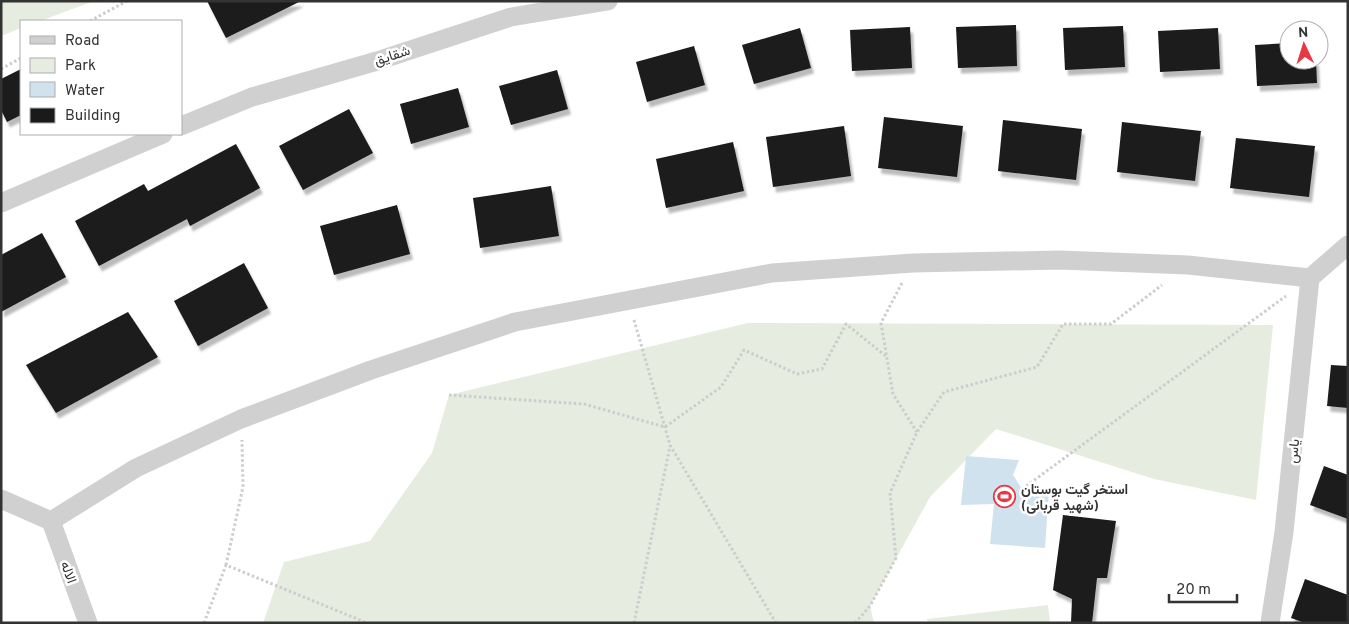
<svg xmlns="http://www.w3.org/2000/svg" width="1349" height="624" viewBox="0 0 1349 624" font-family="Overpass,Vazirmatn,sans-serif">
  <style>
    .green { fill: #e6ecdf }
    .water { fill: #cfe2ee }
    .building { fill: #1a1a1a; filter: url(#shadow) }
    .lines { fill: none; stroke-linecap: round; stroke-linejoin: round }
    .path { stroke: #cdcdcd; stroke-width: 3; stroke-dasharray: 2.5 2.5; stroke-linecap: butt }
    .minor { stroke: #d0d0d0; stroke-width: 19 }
    .labels { text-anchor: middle; stroke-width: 5; stroke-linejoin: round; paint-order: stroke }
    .street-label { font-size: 14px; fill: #333; stroke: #fff }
    .poi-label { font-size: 14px; font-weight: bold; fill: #333; stroke: #fff; text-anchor: start }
  </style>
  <defs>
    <filter id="shadow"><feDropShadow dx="3" dy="5.5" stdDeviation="1" flood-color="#0004"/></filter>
  </defs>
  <rect width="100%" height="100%" fill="#fff"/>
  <!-- green -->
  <g class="green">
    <polygon points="1,1 94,1 40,21 21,21 21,28 1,36"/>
    <polygon points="748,323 1273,325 1256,500 1154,479 996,429 930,497 870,606 874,623 263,623 284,562 370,541 432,453 449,395"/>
    <polygon points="1048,605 1050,623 928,623 927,619"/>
  </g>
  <!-- water -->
  <polygon class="water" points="966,456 1019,460 1013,475 1022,489 1049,490 1045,548 990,544 994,504 961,505"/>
  <!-- building -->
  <g class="building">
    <polygon points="207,1 301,1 226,38"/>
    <polygon points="1016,25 1017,66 958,68 956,27"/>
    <polygon points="1123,26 1125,67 1065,70 1063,28"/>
    <polygon points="910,27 912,68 852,71 850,30"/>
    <polygon points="800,28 811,68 754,84 742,45"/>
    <polygon points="1218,28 1220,69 1160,72 1158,31"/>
    <polygon points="1289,43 1289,60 1316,60 1317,83 1257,86 1255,45"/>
    <polygon points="694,46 705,85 647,102 636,62"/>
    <polygon points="21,69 21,115 7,122 1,110 1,79"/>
    <polygon points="557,70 568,109 511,125 499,86"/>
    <polygon points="458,88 469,127 411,144 400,104"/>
    <polygon points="349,109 373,153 303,190 279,146"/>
    <polygon points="884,117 963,126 957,177 878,168"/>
    <polygon points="1003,120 1082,129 1076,180 998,171"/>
    <polygon points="1122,122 1201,131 1195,181 1117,172"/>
    <polygon points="844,126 851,176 773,187 766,137"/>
    <polygon points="1236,138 1315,146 1309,197 1230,188"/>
    <polygon points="733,142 744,191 666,208 656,159"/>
    <polygon points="236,144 260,188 190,226 187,219 99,266 75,221 144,184 148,191"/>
    <polygon points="551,186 559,236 480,248 473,198"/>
    <polygon points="397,205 410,254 334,275 320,226"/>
    <polygon points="42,233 66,277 1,312 1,255"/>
    <polygon points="244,263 268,308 198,346 174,301"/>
    <polygon points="128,312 158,357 56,413 26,365"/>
    <polygon points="1331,365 1348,366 1348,408 1327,406"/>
    <polygon points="1324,466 1348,475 1348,519 1310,505"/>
    <polygon points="1063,515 1116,521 1107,578 1097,578 1092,623 1071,623 1072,599 1053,590"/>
    <polygon points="1305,579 1348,595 1348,623 1305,623 1291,618"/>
  </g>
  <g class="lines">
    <!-- path -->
    <g class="path">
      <polyline points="90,21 127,1"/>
      <polyline points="1,69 21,58"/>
      <polyline points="902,283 881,323 893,394 917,432"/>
      <polyline points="634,320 670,445 776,623"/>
      <polyline points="449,395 584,404 665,427 721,387 744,350 797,374 822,369 846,324 887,357"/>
      <polyline points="1022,489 1286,296"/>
      <polyline points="226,565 243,487 242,440"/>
      <polyline points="204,623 226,565 367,623"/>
      <polyline points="634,623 670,446"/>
      <polyline points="855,623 870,606 896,558 890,493 917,432 944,392 1037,367 1063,324 1111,324 1162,285"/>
    </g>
    <!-- minor -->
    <g class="minor">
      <polyline points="181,126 252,97 377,61 511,17 608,1"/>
      <polyline points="1,203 163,134"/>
      <polyline points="1,499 51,521"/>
      <polyline points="51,521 136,468 241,419 371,370 515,322 772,273 913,263 1060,260 1188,265 1310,278 1348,245"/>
      <polyline points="51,521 88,623"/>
      <polyline points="1270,623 1284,532 1310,278"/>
    </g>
  </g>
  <!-- icons -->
  <defs>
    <symbol id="stadium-ring" viewBox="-11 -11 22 22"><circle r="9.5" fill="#fff" stroke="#e63946" stroke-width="1.5"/><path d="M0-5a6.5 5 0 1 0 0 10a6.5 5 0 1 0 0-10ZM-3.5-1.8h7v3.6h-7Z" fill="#e63946"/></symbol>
  </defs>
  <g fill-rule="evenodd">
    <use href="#stadium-ring" x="992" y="484" width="25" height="25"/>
  </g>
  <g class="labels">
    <!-- street labels -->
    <g class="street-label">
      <text transform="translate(392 55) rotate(-18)" y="5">شقایق</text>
      <text transform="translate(1293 451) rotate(-84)" y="5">یاس</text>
      <text transform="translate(69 572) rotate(70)" y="5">الاله</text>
    </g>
    <!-- poi labels -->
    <g class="poi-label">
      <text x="1021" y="494">استخر گیت بوستان<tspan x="1021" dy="16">(شهید قربانی)</tspan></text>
    </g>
  </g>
  <!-- border -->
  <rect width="1349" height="624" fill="none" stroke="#333333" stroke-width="5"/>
  <!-- legend -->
  <rect x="20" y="20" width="162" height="115" fill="#ffffff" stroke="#adadad"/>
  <rect x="30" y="36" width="25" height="8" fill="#d0d0d0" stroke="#adadad"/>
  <text x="65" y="45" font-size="15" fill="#333333">Road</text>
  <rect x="30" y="58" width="25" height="15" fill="#e6ecdf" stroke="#adadad"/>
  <text x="65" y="70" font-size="15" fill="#333333">Park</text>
  <rect x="30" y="82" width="25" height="15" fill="#cfe2ee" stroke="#adadad"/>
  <text x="65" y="95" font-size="15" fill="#333333">Water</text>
  <rect x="30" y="108" width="25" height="15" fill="#1a1a1a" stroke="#adadad"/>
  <text x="65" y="120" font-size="15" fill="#333333">Building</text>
  <!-- north arrow -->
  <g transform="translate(1304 45) rotate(356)"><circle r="24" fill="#ffffff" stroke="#adadad"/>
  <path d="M0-4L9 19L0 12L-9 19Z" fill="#e63946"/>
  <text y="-8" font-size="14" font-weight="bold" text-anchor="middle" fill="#333333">N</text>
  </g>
  <!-- scale -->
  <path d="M1169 594v8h68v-8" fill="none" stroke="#333333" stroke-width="2.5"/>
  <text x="1176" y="594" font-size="15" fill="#333333" stroke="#ffffff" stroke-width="4" paint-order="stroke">20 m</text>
</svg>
